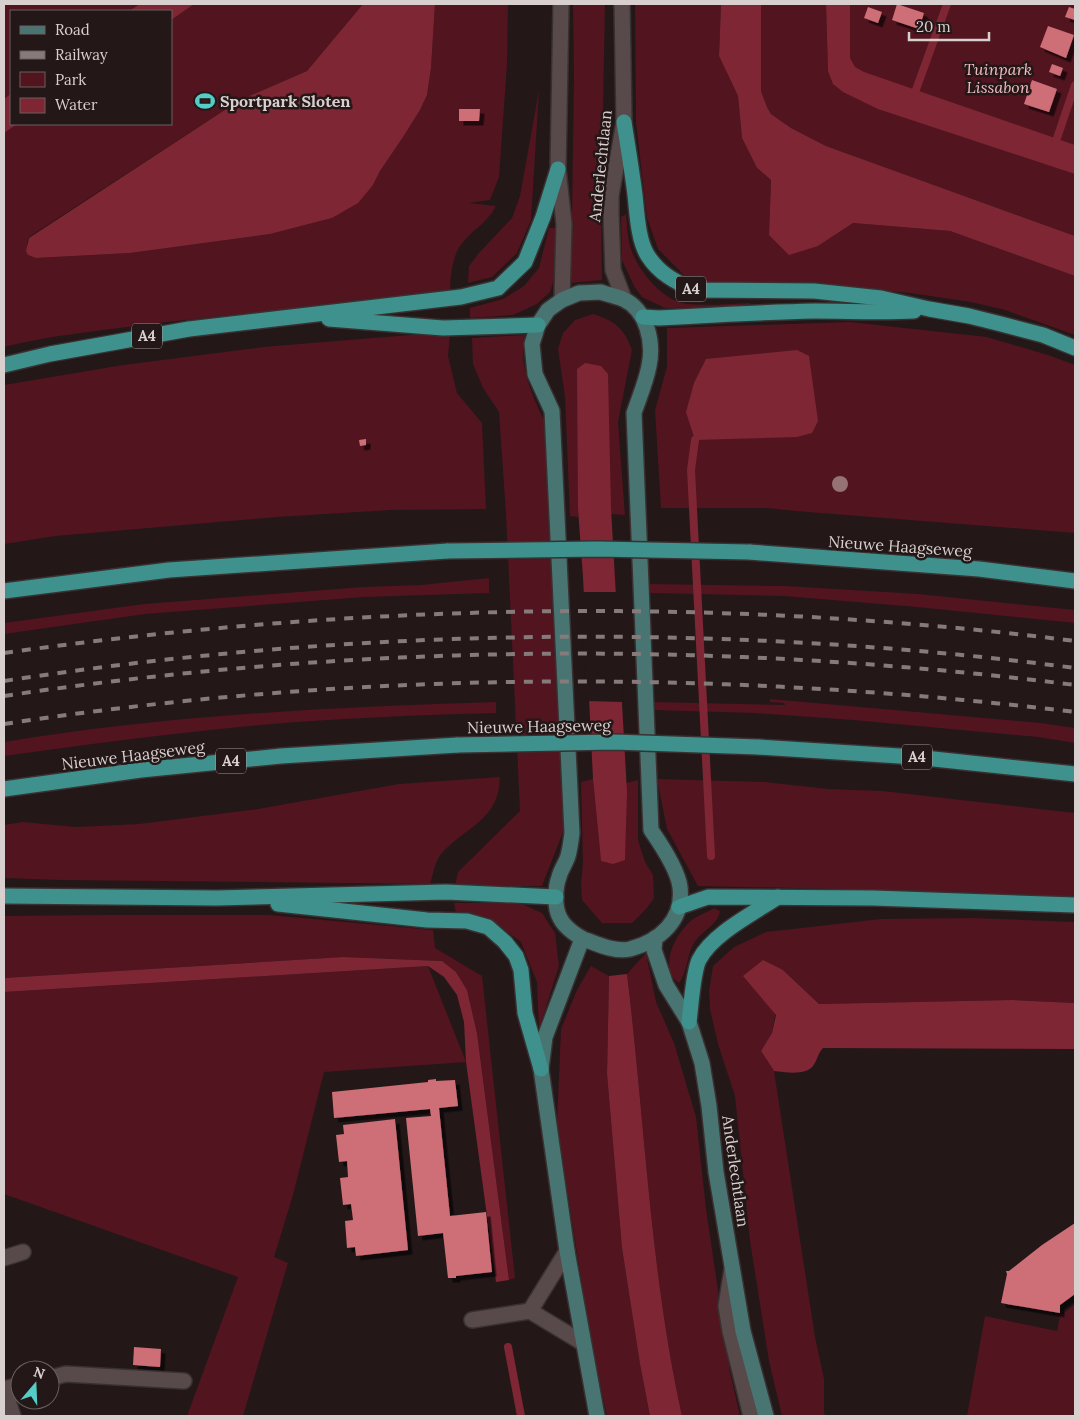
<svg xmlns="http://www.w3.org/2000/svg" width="1079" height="1420" viewBox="0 0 1079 1420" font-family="Lora,serif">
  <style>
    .green { fill: #52141f; fill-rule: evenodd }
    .water { fill: #7e2634 }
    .pier { fill: #231718 }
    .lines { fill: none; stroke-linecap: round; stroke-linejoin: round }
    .stream { stroke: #7e2634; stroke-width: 8 }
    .building { fill: #ce6e77; filter: url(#shadow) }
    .minor-casing { stroke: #393131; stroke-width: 18 }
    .major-casing { stroke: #393131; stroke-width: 18 }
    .highway-casing { stroke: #393131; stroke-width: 18 }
    .minor { stroke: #584a4a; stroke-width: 15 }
    .major { stroke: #487572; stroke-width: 15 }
    .highway { stroke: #3e918c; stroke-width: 15 }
    .rail { stroke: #857b7b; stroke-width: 4; stroke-dasharray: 9 9; stroke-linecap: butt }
    .highway-bridge-casing { stroke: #393131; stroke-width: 18; stroke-linecap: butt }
    .highway-bridge { stroke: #3e918c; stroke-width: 15 }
    .tree { fill: #957274 }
    .labels { text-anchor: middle; stroke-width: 5; stroke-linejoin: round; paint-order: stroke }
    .shield { fill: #231718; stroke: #a29898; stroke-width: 1 }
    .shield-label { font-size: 15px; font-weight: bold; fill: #d8cfcf }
    .park-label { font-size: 16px; font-style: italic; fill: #f2bdc0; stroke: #231718 }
    .poi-label { font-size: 16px; font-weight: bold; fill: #d8cfcf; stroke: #231718; text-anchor: start }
    .street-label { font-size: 16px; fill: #d8cfcf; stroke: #231718 }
  </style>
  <defs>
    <filter id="shadow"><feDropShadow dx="4.5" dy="4.5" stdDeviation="0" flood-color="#0009"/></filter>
  </defs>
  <rect width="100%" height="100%" fill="#231718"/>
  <!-- green -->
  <g class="green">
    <path d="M4 4H363L307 71 240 100 29 237 27 243 28 255 37 258 130 253 270 234 332 218 373 185 380 171 420 110 427 95 431 68 435 4H508L507 64 499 177 490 200 469 203 496 206C489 221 474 229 464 241 452 254 451 273 450 290 345 306 240 313 134 326 91 332 46 336 4 347ZM11 11H171V124H11Z"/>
    <polygon points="573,4 605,4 601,213 602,280 571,283 574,79"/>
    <polygon points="635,4 721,4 719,56 738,96 742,138 757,168 771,180 769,235 818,246 853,223 950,231 1075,276 1075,335 1005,310 971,302 910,293 799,282 726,285 705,284 685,276 658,249 647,218 636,122"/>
    <polygon points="761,4 826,4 828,71 831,35 829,4 1075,4 1075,236 826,146 791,128 771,114 767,107 761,91"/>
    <polygon points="539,90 531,220 517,253 492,277 468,283 469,266 478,254 512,218 520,196"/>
    <path d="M626 214C627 223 627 233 629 242 634 266 661 301 687 304 707 306 729 304 750 303V307L665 308 642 297 634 286 622 260 621 217Z"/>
    <polygon points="549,228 555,228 555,276 550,292 537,304 513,315 470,318 470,308 503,299 524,286 539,268"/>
    <path d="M593 314C615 321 624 328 632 350L618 422 625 515 611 514V508L578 509V517L570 516 565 397 558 349 563 333 575 320Z"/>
    <polygon points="850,322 987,337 1048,355 1075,365 1075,533 795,511 768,508 661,508 655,410 667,367 667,328"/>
    <polygon points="446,332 450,334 448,356 457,393 482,423 486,509 391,510 277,517 56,536 4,544 4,385 123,365 263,347"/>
    <path d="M525 335C518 367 532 394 545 423L565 827 542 886H455L458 872 520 811 506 514 499 412 483 388 473 364 472 338Z"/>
    <polygon points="489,578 489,593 364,597 145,614 4,634 4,623 144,604 363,587 421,585"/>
    <polygon points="648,584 786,586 918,594 1075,610 1075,623 917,607 784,596 648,593"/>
    <polygon points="770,699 1041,723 1075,728 1075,743 1038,737 853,720 755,713 653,710 652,702 785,705 784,703 770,702"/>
    <path d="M496 702V713C418 715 339 718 261 725 175 733 89 744 4 756V742C167 715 332 707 496 702Z"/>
    <path d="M500 777C499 821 466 826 441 854 435 861 433 875 430 884L61 880 4 878V825L23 822 76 827 139 824 258 809 399 784Z"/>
    <polygon points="593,779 601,860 625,860 626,783 638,780 638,840 645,862 653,875 654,898 647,908 632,923 602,923 582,900 581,884 583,863 581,782"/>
    <polygon points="657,779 765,782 828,789 883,791 1075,813 1075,900 840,889 698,886 667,829"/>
    <polygon points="454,903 520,903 542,913 555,933 559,966 539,1029 537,982 521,942 488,917 456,913"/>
    <path d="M714 908 720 911C718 924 705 929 697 939 686 952 689 970 679 983 657 968 676 932 693 919 699 915 708 912 714 908Z"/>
    <polygon points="107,915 269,915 433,930 435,948 482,976 515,1278 509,1280 477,1033 467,990 456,972 442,961 343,957 4,978 4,916"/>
    <polygon points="973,918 1075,922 1075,1003 1012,1000 819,1004 783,970 772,1033 761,1051 774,1071 815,1337 824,1379 824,1413 826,1416 782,1416 769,1361 750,1241 735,1096 718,1044 710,1009 709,991 713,966 734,947 766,932 881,919"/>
    <path d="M646 953 656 1002 674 1043 696 1117 706 1209 730 1372 740 1416H682C650 1271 645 1122 627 974Z"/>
    <polygon points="428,966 466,1062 324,1072 293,1195 274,1257 288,1263 243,1416 187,1416 238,1277 4,1194 4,992"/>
    <polygon points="591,966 609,976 607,1074 622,1248 640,1364 650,1416 607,1416 591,1343 557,1124 561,1029 577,990"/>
    <polygon points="1075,1304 1075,1416 967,1416 985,1316 1057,1331 1060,1316"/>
  </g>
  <!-- water -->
  <g class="water">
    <polygon points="140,4 194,4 171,20 171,11 129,11"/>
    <polygon points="363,4 435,4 431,68 427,95 420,110 403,137 380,171 373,185 358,203 332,218 270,234 130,253 36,258 28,255 26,251 29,238 240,100 307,71"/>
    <polygon points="721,4 761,4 761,91 767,107 771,114 791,128 826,146 1075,236 1075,276 950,231 853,223 818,246 789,255 769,235 771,180 757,168 742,138 738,96 719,56"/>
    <polygon points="826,4 850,4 850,58 855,67 864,72 1075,145 1075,174 878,109 843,92 833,84 828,71"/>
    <polygon points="11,94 11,124 17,124 4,133 4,99"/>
    <polygon points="797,350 809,356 818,421 812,433 797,437 695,440 686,412 694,383 706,359"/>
    <polygon points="585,363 601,366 608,374 611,508 627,792 625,860 613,864 601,861 593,779 583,577 578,509 577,369"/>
    <polygon points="343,957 442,961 456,972 467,990 477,1033 509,1280 496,1282 466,1062 464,1022 457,995 444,977 428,966 4,992 4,978"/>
    <path d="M763 960 783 970 819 1004 1012 1000 1075 1003V1049L823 1048C818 1053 817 1061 813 1066 805 1076 785 1072 774 1071L761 1051 772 1033 776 1015 743 976Z"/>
    <path d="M627 974C645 1122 650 1271 682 1416H650L640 1364 622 1248 607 1074 609 976Z"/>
  </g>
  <!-- pier -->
  <polygon class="pier" points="581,592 618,592 624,702 586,701"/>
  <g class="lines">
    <!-- stream -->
    <g class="stream">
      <polyline points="913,98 947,4"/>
      <polyline points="1054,147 1075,85"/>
      <polyline points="695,440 691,470 711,856"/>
      <polyline points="508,1347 521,1416"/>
    </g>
  </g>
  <!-- building -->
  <g class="building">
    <polygon points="897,4 924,13 919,29 892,20"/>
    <polygon points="868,7 882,12 878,23 864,18"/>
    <polygon points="1069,7 1075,9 1075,20 1065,17"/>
    <polygon points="1048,26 1074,35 1066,58 1040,47"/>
    <polygon points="1052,64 1063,68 1060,76 1049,72"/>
    <polygon points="1032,80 1057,89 1049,112 1024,104"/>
    <polygon points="459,109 480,109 479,121 459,121"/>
    <polygon points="366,439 366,445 360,446 359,440"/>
    <polygon points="436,1079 436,1081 455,1080 458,1106 439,1108 450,1216 486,1212 492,1272 456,1276 456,1278 448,1278 443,1233 418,1236 406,1118 431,1116 430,1109 334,1118 332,1092 428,1082 428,1080"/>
    <polygon points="395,1119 408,1250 356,1256 355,1247 347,1248 345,1221 353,1220 351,1204 343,1205 340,1178 348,1177 347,1161 339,1162 336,1135 344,1134 343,1125"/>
    <polygon points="1075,1223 1075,1294 1060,1305 1060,1313 1001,1303 1007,1274 1006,1271 1009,1271 1042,1245"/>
    <polygon points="134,1347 161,1349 160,1367 133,1365"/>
  </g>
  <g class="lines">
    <defs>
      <g id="minor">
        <polyline points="561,4 558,169 564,224 562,300"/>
        <polyline points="622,4 624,122 611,196 611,215 613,270 624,299"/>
        <polyline points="4,1258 23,1252"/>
        <polyline points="732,1269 726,1306 730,1331 751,1416"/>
        <polyline points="530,1311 567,1251"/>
        <polyline points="472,1320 530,1311 583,1343"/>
        <polyline points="50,1378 66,1374 184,1381"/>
        <polyline points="4,1389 13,1416"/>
        <polyline points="4,1389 20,1385"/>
      </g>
      <g id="major">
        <path d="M601 292C608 295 616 296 623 299 647 310 654 342 649 366 646 382 639 398 634 413L651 830C660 843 678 871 680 887 684 920 660 941 630 949 617 952 602 946 589 941 579 938 565 928 560 918 554 907 555 888 559 877 561 869 566 863 568 856 570 849 571 841 572 833L552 411 535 374 532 344 538 325 548 310 562 300 579 293Z"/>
        <polyline points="655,938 654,950 666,985 689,1022 702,1063 709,1106 716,1172 743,1331 766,1416"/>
        <polyline points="582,939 545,1037 541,1069 567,1251 597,1416"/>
      </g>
      <g id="highway">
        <path d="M624 122C628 147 632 171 635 195 637 213 638 241 648 256 659 273 675 282 694 290L814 291 881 298 929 309 969 316 1001 324 1043 335 1075 348"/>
        <path d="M643 317 659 318C711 315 763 312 815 311 848 311 881 313 914 311"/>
        <polyline points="329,319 443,328 538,325"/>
        <polyline points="4,365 50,354 189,329 461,297 498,288 525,262 543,217 558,169"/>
        <polyline points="749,552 979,569 1075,581"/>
        <polyline points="4,591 169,570 448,551"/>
        <polyline points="758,747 915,757 1075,774"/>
        <polyline points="4,789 141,770 281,756 458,745"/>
        <polyline points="4,896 217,898 446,892 556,897"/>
        <polyline points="278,904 427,920 467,921 488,927 505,942 516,956 521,970 525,1013 541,1069"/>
        <polyline points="679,907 708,897 873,898 1075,905"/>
        <path d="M689 1022C691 1007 693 972 699 960 712 934 754 913 778 897"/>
      </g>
    </defs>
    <!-- minor casing -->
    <use href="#minor" class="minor-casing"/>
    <!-- major casing -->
    <use href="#major" class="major-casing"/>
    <!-- highway casing -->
    <use href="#highway" class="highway-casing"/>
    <!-- minor -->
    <use href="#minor" class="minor"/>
    <!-- major -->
    <use href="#major" class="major"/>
    <!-- highway -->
    <use href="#highway" class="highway"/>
    <!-- rail -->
    <g class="rail">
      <path d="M4 653C359 603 719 596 1075 641"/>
      <path d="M4 681C354 627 724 622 1075 668"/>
      <path d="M4 696C358 643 720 640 1075 685"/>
      <path d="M4 724C358 670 719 669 1075 712"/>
    </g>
    <defs>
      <g id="highway-bridge">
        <polyline points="448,551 598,549 749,552"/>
        <polyline points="458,745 614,742 758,747"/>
      </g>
    </defs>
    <!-- highway-bridge casing -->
    <use href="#highway-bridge" class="highway-bridge-casing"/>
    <!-- highway-bridge -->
    <use href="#highway-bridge" class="highway-bridge"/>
  </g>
  <!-- trees -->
  <circle class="tree" cx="840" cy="484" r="8"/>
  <!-- icons -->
  <defs>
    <symbol id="stadium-bare" viewBox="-9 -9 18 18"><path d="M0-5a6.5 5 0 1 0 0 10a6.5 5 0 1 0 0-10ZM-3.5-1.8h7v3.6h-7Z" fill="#54cdc7" stroke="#231718" stroke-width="2.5" paint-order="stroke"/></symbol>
  </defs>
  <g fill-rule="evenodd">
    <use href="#stadium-bare" x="191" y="87" width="28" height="28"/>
  </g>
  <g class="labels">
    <!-- shield labels -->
    <g class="shield">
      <rect x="676" y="276.5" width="30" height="25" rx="4"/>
      <rect x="132" y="323.5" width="30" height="25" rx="4"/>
      <rect x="902" y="744.5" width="30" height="25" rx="4"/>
      <rect x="216" y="748.5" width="30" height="25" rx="4"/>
    </g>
    <g class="shield-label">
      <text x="691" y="294">A4</text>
      <text x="147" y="341">A4</text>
      <text x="917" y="762">A4</text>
      <text x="231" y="766">A4</text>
    </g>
    <!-- park labels -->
    <g class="park-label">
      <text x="998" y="75">Tuinpark<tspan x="998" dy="18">Lissabon</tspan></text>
    </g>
    <!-- poi labels -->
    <g class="poi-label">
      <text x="220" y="107">Sportpark Sloten</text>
    </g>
    <!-- street labels -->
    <g class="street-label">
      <text transform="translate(600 166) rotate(-84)" y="6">Anderlechtlaan</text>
      <text transform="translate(900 546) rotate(4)" y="6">Nieuwe Haagseweg</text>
      <text transform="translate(539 726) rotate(-1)" y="6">Nieuwe Haagseweg</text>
      <text transform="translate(133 755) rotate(-7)" y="6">Nieuwe Haagseweg</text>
      <text transform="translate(736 1171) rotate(82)" y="6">Anderlechtlaan</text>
    </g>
  </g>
  <!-- border -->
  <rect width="1079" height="1420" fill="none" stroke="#d8cfcf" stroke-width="10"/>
  <!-- legend -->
  <rect x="10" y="10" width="162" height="115" fill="#231718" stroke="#6b6161"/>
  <rect x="20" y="26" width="25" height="8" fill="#487572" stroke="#6b6161"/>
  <text x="55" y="35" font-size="15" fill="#d8cfcf">Road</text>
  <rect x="20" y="51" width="25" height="8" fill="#857b7b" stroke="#6b6161"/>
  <text x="55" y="60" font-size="15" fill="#d8cfcf">Railway</text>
  <rect x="20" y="72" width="25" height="15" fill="#52141f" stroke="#6b6161"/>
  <text x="55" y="85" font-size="15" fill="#d8cfcf">Park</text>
  <rect x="20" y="98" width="25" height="15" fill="#7e2634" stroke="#6b6161"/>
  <text x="55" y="110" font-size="15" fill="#d8cfcf">Water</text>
  <!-- north arrow -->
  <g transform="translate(35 1385) rotate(19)"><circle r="24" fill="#231718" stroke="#6b6161"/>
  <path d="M0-4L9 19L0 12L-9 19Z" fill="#54cdc7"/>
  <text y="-8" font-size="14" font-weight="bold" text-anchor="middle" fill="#d8cfcf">N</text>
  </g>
  <!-- scale -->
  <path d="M909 32v8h80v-8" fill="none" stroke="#d8cfcf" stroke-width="2.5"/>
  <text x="916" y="32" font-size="15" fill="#d8cfcf" stroke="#231718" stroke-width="4" paint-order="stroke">20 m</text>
</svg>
